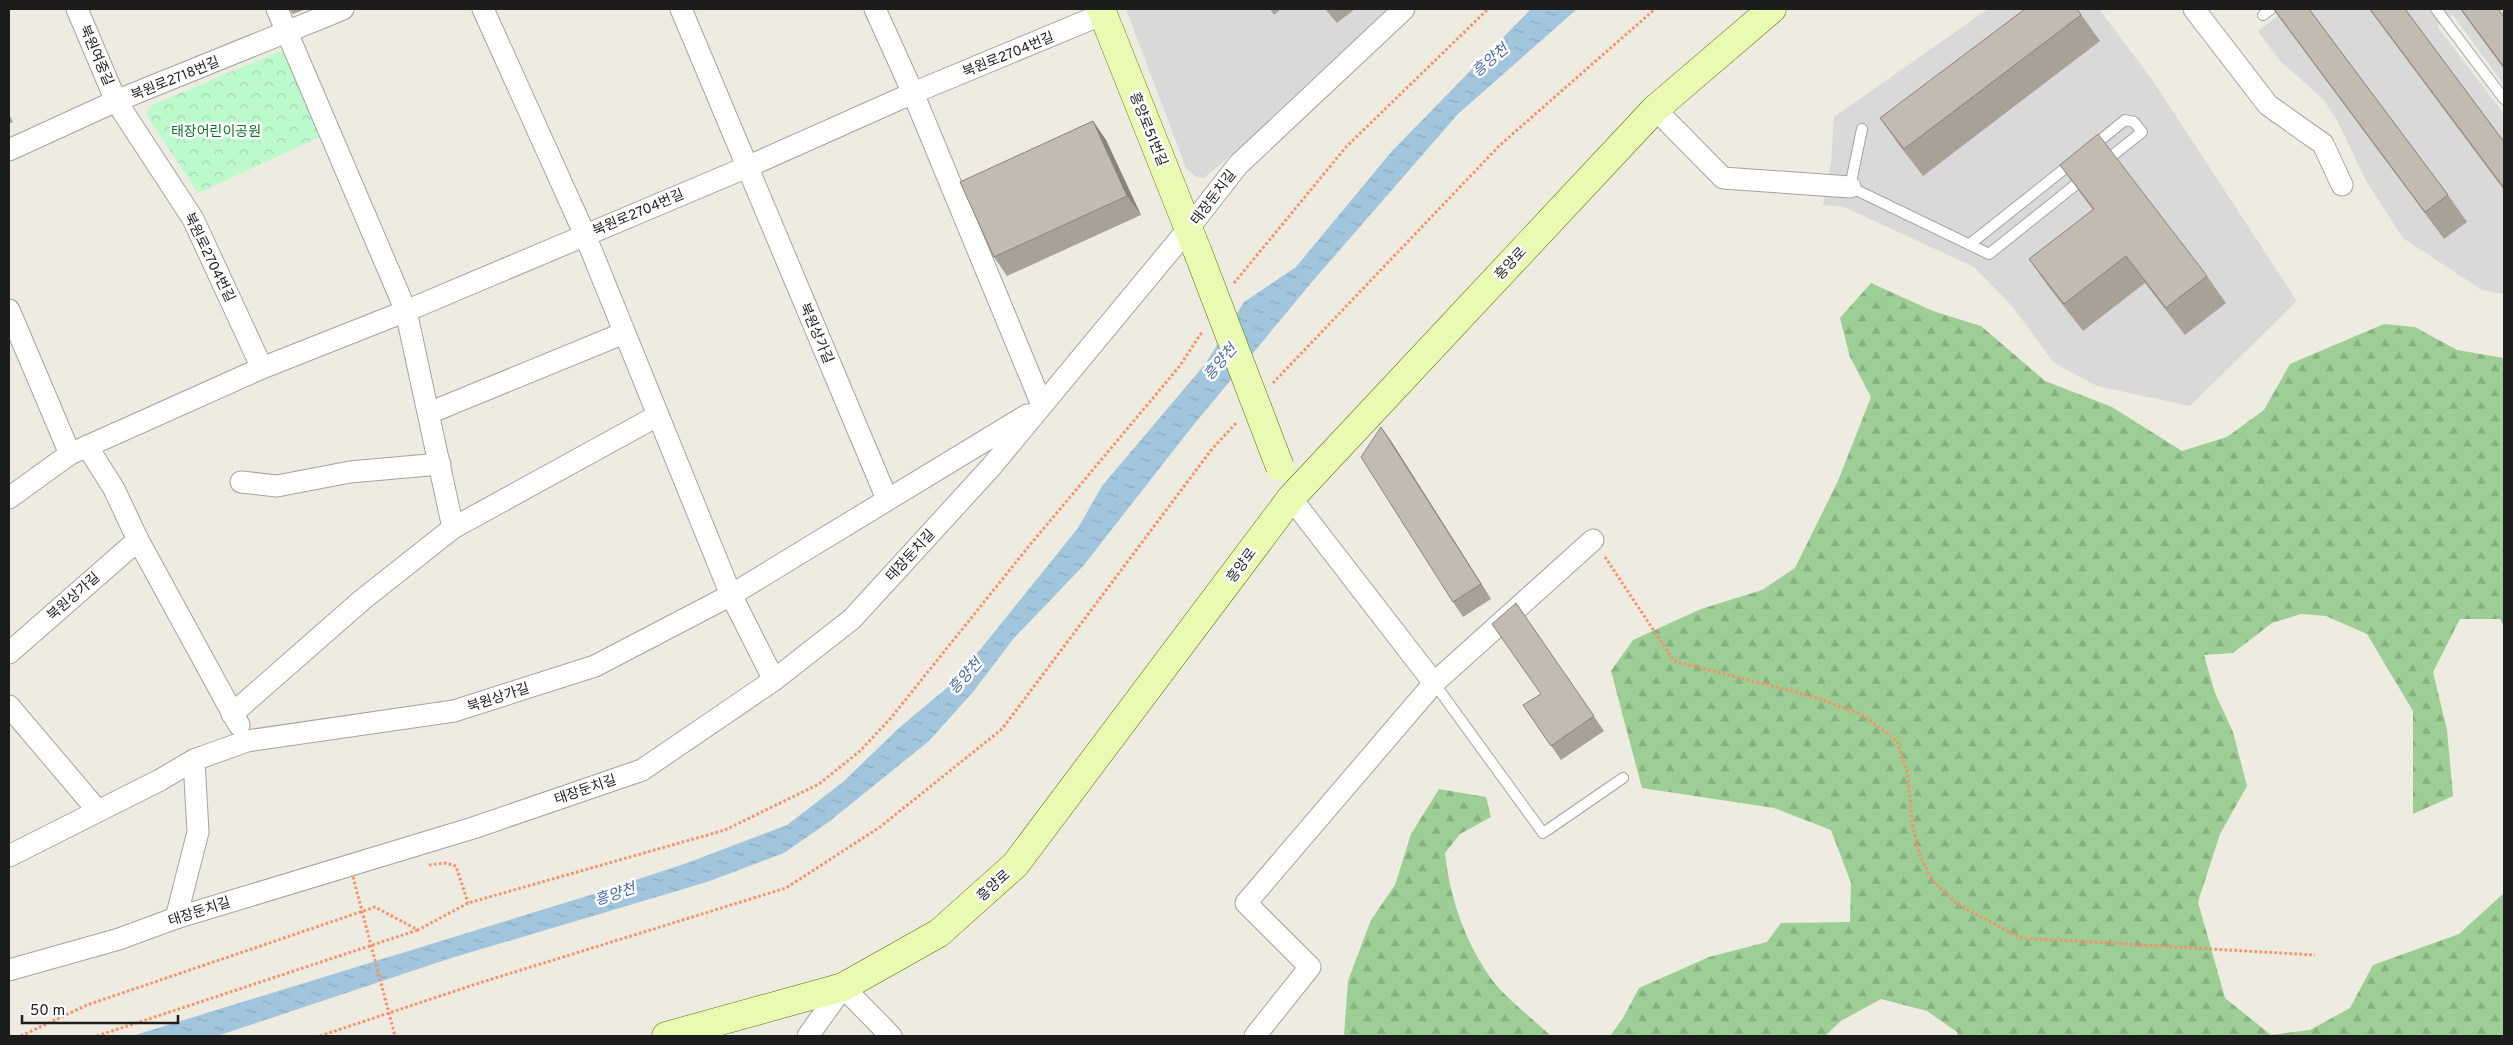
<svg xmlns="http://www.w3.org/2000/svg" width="2513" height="1045" viewBox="0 0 2513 1045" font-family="Overpass,'Noto Sans KR',sans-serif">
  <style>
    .residential { fill: #dad9d9 }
    .forest { fill: url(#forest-firs) }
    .park { fill: url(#park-crowns) }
    .water { fill: url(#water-ripples) }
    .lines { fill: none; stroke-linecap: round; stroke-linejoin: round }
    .lane-casing { stroke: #a3a3a3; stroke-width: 12 }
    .street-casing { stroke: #a3a3a3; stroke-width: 23 }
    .secondary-casing { stroke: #547303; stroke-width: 29 }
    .path { stroke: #fb8e65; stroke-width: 3; stroke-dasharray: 2.5 2.5; stroke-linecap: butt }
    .lane { stroke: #fff; stroke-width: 10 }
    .street { stroke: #fff; stroke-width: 21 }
    .secondary { stroke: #eafab3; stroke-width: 28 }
    .secondary-bridge-casing { stroke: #547303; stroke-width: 29; stroke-linecap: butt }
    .path-bridge { stroke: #fb8e65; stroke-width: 3; stroke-dasharray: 2.5 2.5; stroke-linecap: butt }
    .secondary-bridge { stroke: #eafab3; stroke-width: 28 }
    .wall { fill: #a7a198 }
    .shaded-wall { fill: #88837c }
    .building { fill: #c2bbb1; stroke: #88837c }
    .labels { text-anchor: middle; stroke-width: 5; stroke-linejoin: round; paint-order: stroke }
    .street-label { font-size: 14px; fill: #1c1c1c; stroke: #fff }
    .park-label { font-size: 14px; fill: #0a7a26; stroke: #fff }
    .water-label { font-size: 15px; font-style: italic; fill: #4869ac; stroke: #fff }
  </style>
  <defs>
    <pattern id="forest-firs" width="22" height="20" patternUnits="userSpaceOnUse" patternTransform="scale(1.25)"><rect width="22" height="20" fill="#9cce95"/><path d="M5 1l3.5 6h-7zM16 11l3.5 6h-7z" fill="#86b080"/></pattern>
    <pattern id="park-crowns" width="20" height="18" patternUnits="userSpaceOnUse" patternTransform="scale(1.25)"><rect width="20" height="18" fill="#bcfacc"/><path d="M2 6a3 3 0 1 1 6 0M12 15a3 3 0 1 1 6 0" fill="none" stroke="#a1d6af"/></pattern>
    <pattern id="water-ripples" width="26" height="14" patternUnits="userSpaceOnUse" patternTransform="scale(1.25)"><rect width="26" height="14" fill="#a1c5dc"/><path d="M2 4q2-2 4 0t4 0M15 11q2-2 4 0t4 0" fill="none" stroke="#8aa9bc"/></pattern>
  </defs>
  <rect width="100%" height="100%" fill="#eeece1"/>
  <!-- residential -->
  <g class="residential">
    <polygon points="1126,9 1405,9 1204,178 1196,177 1186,168"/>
    <polygon points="1988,9 2099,9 2153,81 2297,301 2190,406 2097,386 2054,363 2012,306 1974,267 1844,207 1823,205 1831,164 1834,117"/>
    <polygon points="2287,9 2504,9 2504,85 2453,15 2437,26 2504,114 2504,294 2482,290 2403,238 2366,181 2337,120 2323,99 2279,60 2258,31"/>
  </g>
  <!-- forest -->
  <g class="forest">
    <polygon points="1871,283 1933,311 1981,326 2045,381 2112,407 2182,451 2227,437 2264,410 2290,364 2384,324 2415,327 2457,350 2504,358 2504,626 2500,619 2460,619 2433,672 2447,730 2453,796 2413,814 2413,711 2367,634 2326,616 2301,614 2272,623 2233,653 2204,655 2215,693 2233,732 2247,786 2220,834 2198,902 2225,998 2271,1035 2310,1030 2350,1008 2373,965 2459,934 2504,893 2504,1036 1958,1036 1957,1032 1927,1011 1881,999 1841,1021 1825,1036 1610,1036 1623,1018 1639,988 1709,957 1767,942 1781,923 1850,922 1851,883 1831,830 1774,808 1642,788 1611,671 1633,640 1701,609 1762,590 1795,568 1838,481 1871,397 1850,357 1840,318"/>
    <path d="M1439 789 1486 797 1491 817 1460 834 1445 853C1450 898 1464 939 1490 977 1502 995 1534 1020 1551 1036H1344L1348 981 1371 920 1395 885 1411 834Z"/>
  </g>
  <!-- park -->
  <polygon class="park" points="283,50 322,136 198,193 146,114 150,106"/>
  <!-- water -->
  <polygon class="water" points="1531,9 1577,9 1458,114 1311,283 1191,428 1084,565 1014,638 973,692 929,741 830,821 784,853 707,882 448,959 217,1036 132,1036 584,897 687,863 787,825 843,782 900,727 954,682 1078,528 1102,486 1206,363 1244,302 1296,267 1392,151"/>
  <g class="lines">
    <defs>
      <g id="lane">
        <polyline points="2436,9 2504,99"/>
        <polyline points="2263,15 2271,9"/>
        <polyline points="1862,129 1850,187 1989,254 2084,178"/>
        <polyline points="2092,147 2125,120 2134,122 2142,132 2103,163"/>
        <polyline points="1970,244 2073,162"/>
        <polyline points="1434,683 1543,833 1623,778"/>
      </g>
      <g id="street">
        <polyline points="77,9 116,101 193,219 262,368"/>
        <polyline points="277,9 406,311 453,528"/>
        <polyline points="483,9 585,235 731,595 774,680"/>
        <polyline points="681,9 887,499"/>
        <polyline points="875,9 913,93 1042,405"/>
        <polyline points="2194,9 2268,105 2323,144 2342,185"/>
        <polyline points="1655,109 1723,178 1850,187"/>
        <polyline points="9,150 116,101 343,9"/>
        <polyline points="9,310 70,454"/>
        <polyline points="429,413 624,333"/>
        <polyline points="87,446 114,489 138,540 239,725"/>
        <polyline points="241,482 277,486 350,472 440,464"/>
        <polyline points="9,498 70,454 262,368 406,311 747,167 913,93 1103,14"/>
        <polyline points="9,653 138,540"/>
        <polyline points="1434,683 1593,540"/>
        <polyline points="9,706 98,811"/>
        <polyline points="232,714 362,600 453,528 657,416"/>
        <polyline points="9,856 160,780 194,760 247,741 454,711 595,666 731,595 1027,415"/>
        <polyline points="176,918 198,832 194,760"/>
        <polyline points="9,970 119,939 176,918 473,828 642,770 774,680 852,619 991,467 1188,229 1238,165 1404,9"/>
        <polyline points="808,1036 843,987 891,1036"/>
        <polyline points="1255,1036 1310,967 1246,903 1434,683 1291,498"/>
      </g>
      <g id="secondary">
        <polyline points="1101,9 1197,250"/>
        <polyline points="666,1036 843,987 939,933 1015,865 1291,498 1655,109 1772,9"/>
      </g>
    </defs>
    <!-- lane casing -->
    <use href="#lane" class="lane-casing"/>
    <!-- street casing -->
    <use href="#street" class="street-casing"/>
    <!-- secondary casing -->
    <use href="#secondary" class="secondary-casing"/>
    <!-- path -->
    <g class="path">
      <polyline points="1234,283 1346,147 1488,9"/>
      <polyline points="1273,383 1500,145 1655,9"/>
      <polyline points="1605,557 1674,661 1811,696 1861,714 1897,741 1908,775 1912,822 1919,853 1932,880 1957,904 2021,938 2315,955"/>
      <polyline points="429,865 445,863 456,866 468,903"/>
      <polyline points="21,1036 87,1005 375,907 418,930 468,903 725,830 819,784 860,751 890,719 1029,546 1179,367 1202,332"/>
      <polyline points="97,1036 418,930"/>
      <polyline points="320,1036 479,983 786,888 880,827 1002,729 1212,449 1237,422"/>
    </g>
    <!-- lane -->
    <use href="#lane" class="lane"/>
    <!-- street -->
    <use href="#street" class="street"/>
    <!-- secondary -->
    <use href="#secondary" class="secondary"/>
    <defs>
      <polyline id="secondary-bridge" points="1197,250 1280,467"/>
    </defs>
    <!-- secondary-bridge casing -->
    <use href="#secondary-bridge" class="secondary-bridge-casing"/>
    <!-- path-bridge -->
    <polyline class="path-bridge" points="353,877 395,1036"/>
    <!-- secondary-bridge -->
    <use href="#secondary-bridge" class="secondary-bridge"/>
  </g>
  <!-- wall -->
  <g class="wall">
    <polygon points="289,9 306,9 293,14"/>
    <polygon points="1270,9 1281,9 1274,15"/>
    <polygon points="1325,9 1355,9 1337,23"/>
    <polygon points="2077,9 2100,41 1923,176 1899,145 1880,118"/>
    <polygon points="2273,9 2309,9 2448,195 2467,222 2444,239"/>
    <polygon points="2369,9 2405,9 2504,142 2504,190"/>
    <polygon points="2460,9 2504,17 2504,69 2476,31"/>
    <polygon points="9,114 13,122 9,124"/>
    <polygon points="1093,121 1106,140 1141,215 1007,276 994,257"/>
    <polygon points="2060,165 2207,276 2226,303 2185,335 2145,283 2083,331 2048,286 2029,259 2093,210"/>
    <polygon points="1391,441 1491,599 1463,617 1453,602"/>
    <polygon points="1516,603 1604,731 1561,760 1523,705 1541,694"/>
  </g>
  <!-- shaded-wall -->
  <g class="shaded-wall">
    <polygon points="1093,121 1106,140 1141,215 1127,196"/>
    <polygon points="1381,427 1391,441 1491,599 1481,584"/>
  </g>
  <!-- building -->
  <g class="building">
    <polygon points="2025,9 2077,9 2081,15 1904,149 1880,118"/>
    <polygon points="2274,9 2309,9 2448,195 2425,212"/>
    <polygon points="2370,9 2405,9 2504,142 2504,188"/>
    <polygon points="2461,9 2498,9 2504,17 2504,67"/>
    <polygon points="1093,121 1127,196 994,257 960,182"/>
    <polygon points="2098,134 2207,276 2166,308 2126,256 2064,304 2029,259 2094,209 2060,165"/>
    <polygon points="1381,427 1481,584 1453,602 1361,457"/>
    <polygon points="1516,603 1594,716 1551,746 1523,705 1541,694 1492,624"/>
  </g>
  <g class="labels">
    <!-- street labels -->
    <g class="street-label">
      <text transform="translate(1008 54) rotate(-22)" y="5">북원로2704번길</text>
      <text transform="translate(97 55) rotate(67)" y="5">북원여중길</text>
      <text transform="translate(175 78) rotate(-22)" y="5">북원로2718번길</text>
      <text transform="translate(1149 129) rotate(68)" y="5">흥양로51번길</text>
      <text transform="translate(1213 197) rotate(-53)" y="5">태장둔치길</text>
      <text transform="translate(638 212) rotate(-23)" y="5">북원로2704번길</text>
      <text transform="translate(210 257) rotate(64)" y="5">북원로2704번길</text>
      <text transform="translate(1510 263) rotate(-47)" y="5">흥양로</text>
      <text transform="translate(817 333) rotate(67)" y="5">북원상가길</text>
      <text transform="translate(910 555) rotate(-47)" y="5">태장둔치길</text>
      <text transform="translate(1241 565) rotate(-53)" y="5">흥양로</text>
      <text transform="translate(73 596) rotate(-41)" y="5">북원상가길</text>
      <text transform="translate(498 697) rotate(-18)" y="5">북원상가길</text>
      <text transform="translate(585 789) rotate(-19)" y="5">태장둔치길</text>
      <text transform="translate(993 885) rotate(-42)" y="5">흥양로</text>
      <text transform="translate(199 911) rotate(-18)" y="5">태장둔치길</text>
    </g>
    <!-- park labels -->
    <g class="park-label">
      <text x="216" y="136">태장어린이공원</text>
    </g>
    <!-- water labels -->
    <g class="water-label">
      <text transform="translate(1490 60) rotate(-40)" y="5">흥양천</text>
      <text transform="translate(1220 362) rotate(-49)" y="5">흥양천</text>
      <text transform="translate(965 676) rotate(-48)" y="5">흥양천</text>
      <text transform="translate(615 894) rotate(-18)" y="5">흥양천</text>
    </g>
  </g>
  <!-- border -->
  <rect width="2513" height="1045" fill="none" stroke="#1c1c1c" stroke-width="20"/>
  <!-- scale -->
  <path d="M22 1015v8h156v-8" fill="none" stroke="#1c1c1c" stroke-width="2.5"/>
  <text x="30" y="1015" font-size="15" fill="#1c1c1c" stroke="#ffffff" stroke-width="4" paint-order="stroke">50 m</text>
</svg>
